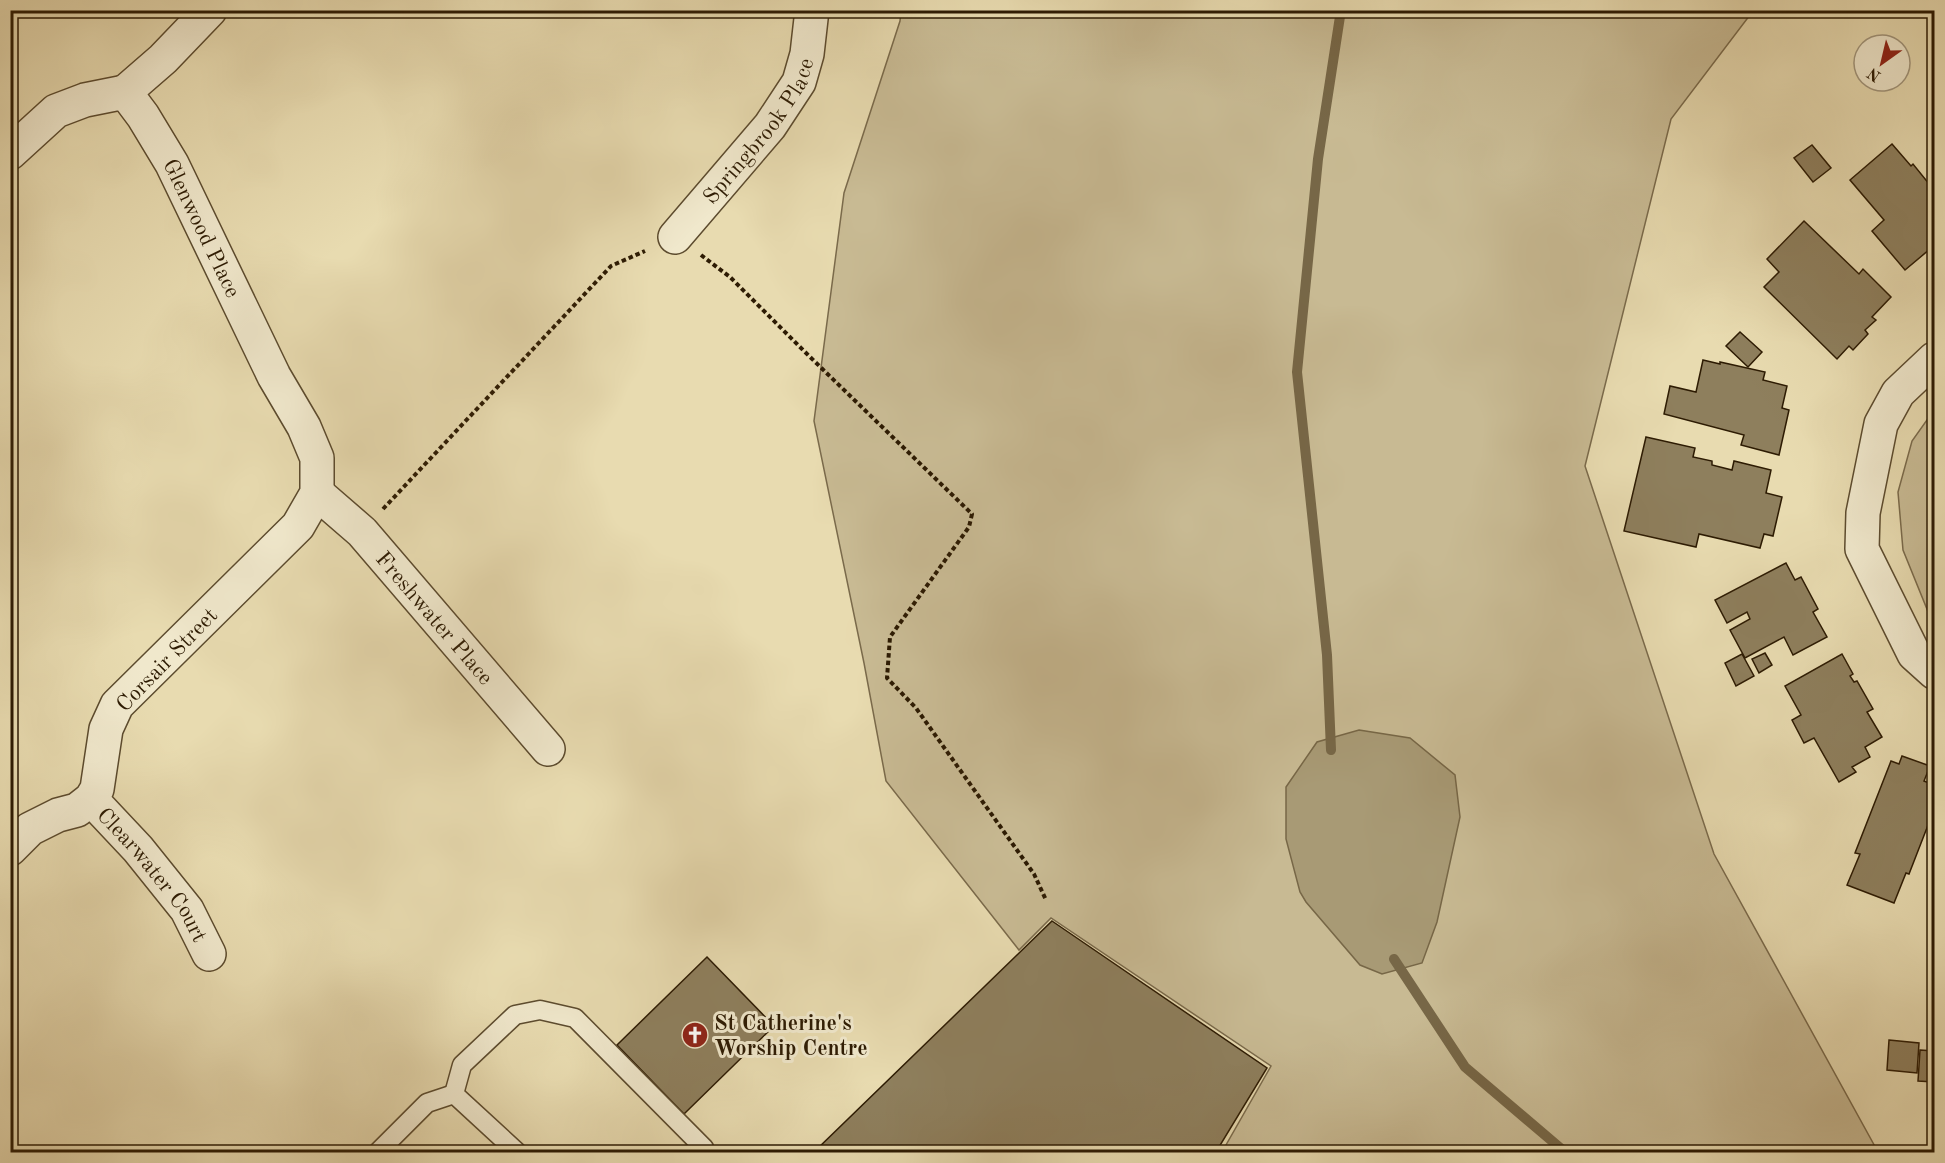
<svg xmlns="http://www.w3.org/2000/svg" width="1945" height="1163" viewBox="0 0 1945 1163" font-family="'Old Standard TT',serif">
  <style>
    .green { fill: #c8ba93; stroke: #7a6a4b; stroke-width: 1.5 }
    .water { fill: #a89a75; stroke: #776747; stroke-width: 1.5 }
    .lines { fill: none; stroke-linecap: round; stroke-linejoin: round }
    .stream { stroke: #776747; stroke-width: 10 }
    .building { fill: #8e7f5d; stroke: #2d1b03; stroke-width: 1.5 }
    .service-casing { stroke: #5c4b2e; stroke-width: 21 }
    .minor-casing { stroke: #5c4b2e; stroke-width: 36 }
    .path { stroke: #2d1b03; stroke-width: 4; stroke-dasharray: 4.5 3; stroke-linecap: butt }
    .service { stroke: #f0e8cc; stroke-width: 18 }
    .minor { stroke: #f0e8cc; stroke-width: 33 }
    .labels { text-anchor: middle; stroke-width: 6; stroke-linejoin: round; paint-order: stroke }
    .street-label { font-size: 22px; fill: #2d1b03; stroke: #f0e8cc }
    .poi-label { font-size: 22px; font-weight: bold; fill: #2d1b03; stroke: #f0e8cc; text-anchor: start }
  </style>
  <rect width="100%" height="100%" fill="#e8dbb0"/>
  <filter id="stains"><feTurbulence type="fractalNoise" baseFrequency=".00333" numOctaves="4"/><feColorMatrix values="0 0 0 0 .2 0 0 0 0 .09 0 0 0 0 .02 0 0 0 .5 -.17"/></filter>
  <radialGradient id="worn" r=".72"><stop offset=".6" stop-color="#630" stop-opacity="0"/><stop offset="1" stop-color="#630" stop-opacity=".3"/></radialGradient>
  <!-- green -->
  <g class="green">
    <polygon points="901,11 1753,11 1671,119 1585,466 1714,854 1878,1152 1222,1152 1271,1066 1051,918 1019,950 886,781 864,663 814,421 844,193 900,21"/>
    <polygon points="1934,410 1934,620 1929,614 1903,550 1898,492 1912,441"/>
  </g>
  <!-- water -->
  <polygon class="water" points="1359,730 1410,738 1455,775 1460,817 1437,922 1422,963 1382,974 1360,965 1306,902 1300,892 1286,839 1286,787 1317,742"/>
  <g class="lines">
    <!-- stream -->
    <g class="stream">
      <polyline points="1331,750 1327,655 1297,372 1318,159 1341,10"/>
      <polyline points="1394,959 1465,1067 1565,1152"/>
    </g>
  </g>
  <!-- building -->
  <g class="building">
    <polygon points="1892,144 1911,166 1913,164 1934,190 1934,253 1933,254 1930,249 1905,270 1872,231 1884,220 1850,180"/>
    <polygon points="1812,145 1831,168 1813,182 1794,158"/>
    <polygon points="1804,221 1859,274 1863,269 1891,297 1872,317 1876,320 1865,330 1868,334 1853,350 1849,346 1837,359 1764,287 1779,272 1767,259"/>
    <polygon points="1740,332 1762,352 1748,367 1726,346"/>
    <polygon points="1703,360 1720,364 1720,362 1765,372 1763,380 1787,386 1782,408 1789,410 1779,455 1741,445 1744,435 1664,414 1670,386 1696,392"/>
    <polygon points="1646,437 1695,448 1693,457 1712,461 1712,465 1732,470 1734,461 1771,470 1766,493 1782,497 1773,536 1764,534 1760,548 1699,534 1696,547 1624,531"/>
    <polygon points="1786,563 1795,580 1801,577 1818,609 1813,612 1827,637 1793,655 1784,637 1745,658 1730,630 1750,619 1747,612 1727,623 1715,600"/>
    <polygon points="1765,653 1772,665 1759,673 1752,659"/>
    <polygon points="1742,654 1754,676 1736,686 1725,663"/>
    <polygon points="1842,654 1853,674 1850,676 1854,682 1857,681 1873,709 1867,712 1882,737 1865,747 1870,757 1852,767 1856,772 1839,782 1814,738 1804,743 1792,720 1801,715 1785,686"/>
    <polygon points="1902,756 1930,766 1924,781 1934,785 1934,822 1930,820 1909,874 1906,873 1894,903 1847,885 1860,854 1855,853 1891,761 1899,764"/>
    <polygon points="1052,921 1267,1068 1216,1152 814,1152"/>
    <polygon points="707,957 774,1026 684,1114 617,1045"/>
    <polygon points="1889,1040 1919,1043 1917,1073 1887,1070"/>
    <polygon points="1920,1050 1934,1051 1934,1082 1918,1081"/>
  </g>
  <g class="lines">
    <defs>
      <g id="service">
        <polyline points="454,1094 462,1065 515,1015 540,1010 575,1018 704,1148 705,1152"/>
        <polyline points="378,1152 427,1103 454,1094 517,1152"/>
      </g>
      <g id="minor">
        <polyline points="125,92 163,59 210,10"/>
        <path id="s1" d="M10 153 56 111 85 100 125 92 143 116 172 164 274 376 304 427 317 458V493L298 526 117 705 106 729 97 789 91 799 77 810 58 815 30 829 10 849"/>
        <path id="s2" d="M675 237 770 126 799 82 807 54 812 10"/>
        <polyline points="1934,359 1898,393 1881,424 1863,513 1862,549 1914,654 1934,672"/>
        <path id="s3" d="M317 493 362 532 548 749"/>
        <path id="s4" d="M91 799 138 849 187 910 209 954"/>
      </g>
    </defs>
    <!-- service casing -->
    <use href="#service" class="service-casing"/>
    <!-- minor casing -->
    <use href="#minor" class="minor-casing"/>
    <!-- path -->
    <g class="path">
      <polyline points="701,255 730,277 809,356 972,514 969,527 890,637 887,678 916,708 1034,874 1046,900"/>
      <polyline points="383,509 611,266 645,251"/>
    </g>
    <!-- service -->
    <use href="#service" class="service"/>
    <!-- minor -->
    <use href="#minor" class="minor"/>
  </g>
  <!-- icons -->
  <defs>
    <symbol id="church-disc" viewBox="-11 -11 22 22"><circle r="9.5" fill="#8f2418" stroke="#f0e8cc"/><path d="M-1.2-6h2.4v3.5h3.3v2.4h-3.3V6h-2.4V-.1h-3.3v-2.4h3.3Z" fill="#fff"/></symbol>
  </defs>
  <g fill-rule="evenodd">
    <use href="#church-disc" x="680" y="1020" width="30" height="30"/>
  </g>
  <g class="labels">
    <!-- street labels -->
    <g class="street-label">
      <text dy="8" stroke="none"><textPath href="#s2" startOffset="136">Springbrook Place</textPath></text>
      <text dy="8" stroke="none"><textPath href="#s1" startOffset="291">Glenwood Place</textPath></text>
      <text dy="8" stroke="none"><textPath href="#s3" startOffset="172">Freshwater Place</textPath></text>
      <text transform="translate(166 659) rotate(-46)" y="8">Corsair Street</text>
      <text dy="8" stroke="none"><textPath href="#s4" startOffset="98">Clearwater Court</textPath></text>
    </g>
    <!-- poi labels -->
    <g class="poi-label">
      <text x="714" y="1030">St Catherine's<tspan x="714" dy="25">Worship Centre</tspan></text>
    </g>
  </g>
  <!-- margin -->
  <rect width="1945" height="1163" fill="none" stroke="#e8dbb0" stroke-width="36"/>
  <rect x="12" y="12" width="1921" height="1139" fill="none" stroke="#2d1b03" stroke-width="3"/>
  <rect x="18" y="18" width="1909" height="1127" fill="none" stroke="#2d1b03" stroke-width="1.5"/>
  <!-- north arrow -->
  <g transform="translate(1882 63) rotate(214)"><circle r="28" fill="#f0e8cc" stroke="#a2967c" stroke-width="1.5"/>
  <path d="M0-4.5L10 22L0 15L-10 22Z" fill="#8f2418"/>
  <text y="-9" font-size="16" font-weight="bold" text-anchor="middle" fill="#2d1b03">N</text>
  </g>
  <rect width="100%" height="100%" filter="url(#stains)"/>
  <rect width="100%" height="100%" fill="url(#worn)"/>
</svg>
